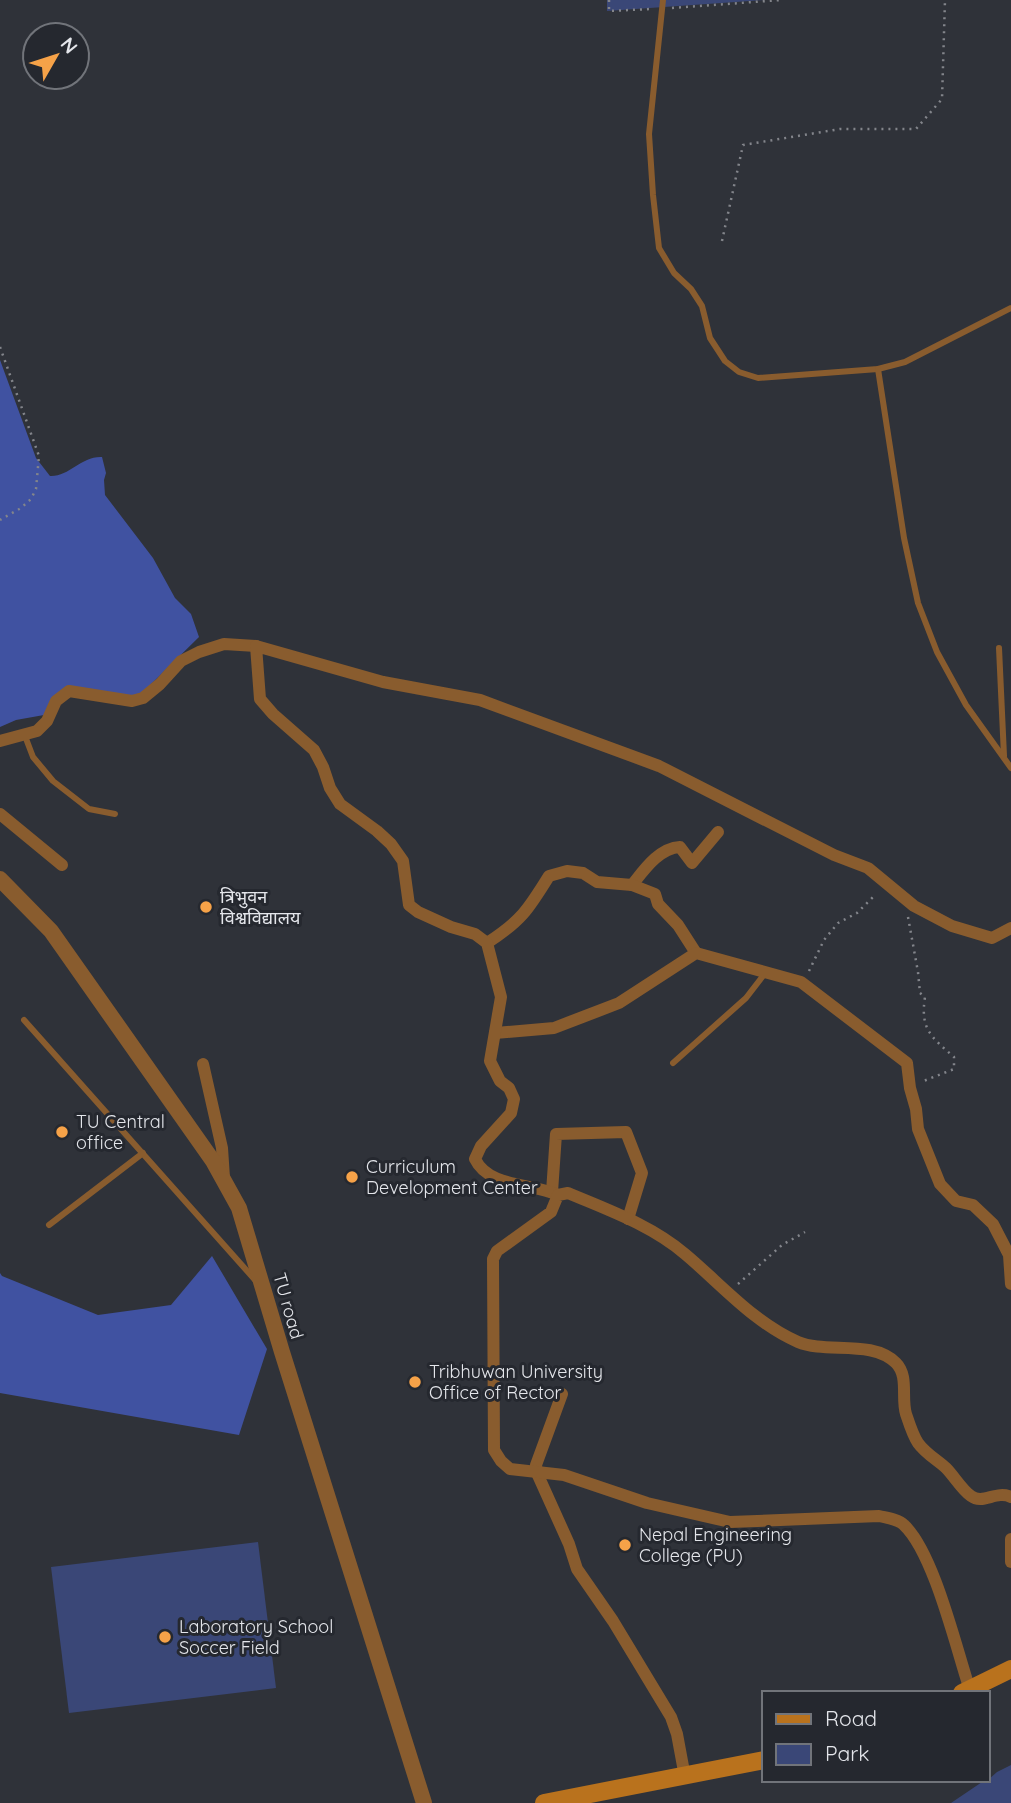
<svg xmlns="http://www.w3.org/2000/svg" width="1011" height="1803" viewBox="0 0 1011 1803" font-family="Quicksand,'Noto Sans Devanagari',sans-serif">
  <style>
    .green { fill: #3a4777 }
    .forest { fill: #4052a1 }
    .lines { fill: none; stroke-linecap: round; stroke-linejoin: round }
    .path { stroke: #83858b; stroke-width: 2.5; stroke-dasharray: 2 5; stroke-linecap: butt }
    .service { stroke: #895c2e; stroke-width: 6 }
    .minor { stroke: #895c2e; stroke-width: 12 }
    .tertiary { stroke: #895c2e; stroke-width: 16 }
    .secondary { stroke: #b9721d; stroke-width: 18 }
    .poi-dot { fill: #f6a248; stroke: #25282f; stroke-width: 2.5 }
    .labels { text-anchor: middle; stroke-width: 6; stroke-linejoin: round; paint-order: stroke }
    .poi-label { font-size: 18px; fill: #e4e6eb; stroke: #25282f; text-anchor: start }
    .street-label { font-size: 18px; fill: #e4e6eb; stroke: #25282f }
  </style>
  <rect width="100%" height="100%" fill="#2f3239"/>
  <!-- green -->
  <g class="green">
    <polygon points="607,0 765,0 607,11"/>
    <polygon points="258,1542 276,1688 69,1713 51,1567"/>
    <polygon points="1011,1765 1011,1803 951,1803 985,1780 988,1780 997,1772"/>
  </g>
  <!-- forest -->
  <g class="forest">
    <path d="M0 360 36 458 50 476C69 477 81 456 102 457L106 473 104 480 105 495 153 558 175 598 191 614 199 637 138 697 75 690 44 715 16 720 0 727Z"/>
    <polygon points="212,1256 267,1349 239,1435 0,1393 0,1273 2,1276 98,1315 171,1305"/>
  </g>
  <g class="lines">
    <!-- path -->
    <g class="path">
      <polyline points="609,0 609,11 651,9"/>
      <polyline points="672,8 781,0"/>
      <polyline points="722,241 743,145 840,129 916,129 942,99 945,0"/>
      <polyline points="0,347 39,456 36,489 31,499 21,508 0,520"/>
      <path d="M908 917 918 972 920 993 925 997C920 1029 931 1037 954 1057V1069L921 1082"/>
      <polyline points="809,971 824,940 838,923 857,913 876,894"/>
      <polyline points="738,1284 782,1245 805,1232"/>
    </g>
    <!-- service -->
    <g class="service">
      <polyline points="663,0 649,134 653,195 659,248 674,273 691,289 702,306 710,338 725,361 739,372 758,378 878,369 905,362 1011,308"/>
      <polyline points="878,369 904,538 918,603 937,652 966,705 1011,768"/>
      <polyline points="999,648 1004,756"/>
      <polyline points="25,736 33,757 53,781 89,809 115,814"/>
      <polyline points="24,1020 256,1281"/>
      <polyline points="673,1063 746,998 766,972"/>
      <polyline points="49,1225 143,1153"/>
    </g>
    <!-- minor -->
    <g class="minor">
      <polyline points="0,741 37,731 47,721 56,701 69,691 132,701 143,698 160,684 181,661 199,652 224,644 256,646"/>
      <polyline points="0,814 62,865"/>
      <path d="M632 885C644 870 659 848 680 847L692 863 718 832"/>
      <path d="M487 943C521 921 528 910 549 876L567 871 583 873 597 882 632 885 655 894 658 904 678 925 696 953"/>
      <polyline points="495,1033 554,1028 619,1003 696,953 801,982 907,1063 910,1088 916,1109 918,1129 940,1184 956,1201 973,1205 993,1224 1009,1255 1011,1284"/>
      <polyline points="203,1064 222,1148 224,1178"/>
      <polyline points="552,1192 556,1134 626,1132 642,1173 628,1219"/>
      <path d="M558 1195C532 1183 489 1188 475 1159L481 1146 511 1113 514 1099 509 1088 500 1081 490 1061 501 997 487 943 475 934 451 927 418 912 409 905 403 861 391 844 377 831 340 804 330 788 323 767 314 750 273 714 260 699 256 646 383 682 480 700 659 766 834 855 868 868 914 906 952 926 992 938 1011 928"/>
      <polyline points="562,1394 536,1465 537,1473 569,1544 577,1569 613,1621 671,1717 677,1734 685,1777"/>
      <polyline points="1011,1539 1011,1562"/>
      <path d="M970 1690C956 1648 934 1553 904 1525 898 1519 887 1518 879 1516L730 1522 647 1503 564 1475 510 1469 501 1461 494 1450 493 1259 497 1251 551 1212 558 1195 568 1193C608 1210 651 1225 685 1254 722 1285 753 1322 798 1342 826 1354 872 1339 896 1363 909 1376 901 1398 906 1414 909 1423 913 1436 918 1443 925 1453 937 1460 946 1468 954 1476 962 1490 971 1496 983 1505 996 1490 1011 1497"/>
    </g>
    <!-- tertiary -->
    <polyline class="tertiary" points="0,879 51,931 213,1161 239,1208 282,1352 424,1803"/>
    <!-- secondary -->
    <g class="secondary">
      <polyline points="962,1693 1011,1669"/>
      <polyline points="544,1803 764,1760"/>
    </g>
  </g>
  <!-- markers -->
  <g class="poi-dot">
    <circle cx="206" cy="907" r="7"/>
    <circle cx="62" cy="1132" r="7"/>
    <circle cx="352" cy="1177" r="7"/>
    <circle cx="415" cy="1382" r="7"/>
    <circle cx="625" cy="1545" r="7"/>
    <circle cx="165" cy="1637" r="7"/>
  </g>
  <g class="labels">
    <!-- poi labels -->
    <g class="poi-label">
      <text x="220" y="903">त्रिभुवन<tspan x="220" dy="21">विश्वविद्यालय</tspan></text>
      <text x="76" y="1128">TU Central<tspan x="76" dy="21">office</tspan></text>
      <text x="366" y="1173">Curriculum<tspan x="366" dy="21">Development Center</tspan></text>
      <text x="429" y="1378">Tribhuwan University<tspan x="429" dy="21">Office of Rector</tspan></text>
      <text x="639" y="1541">Nepal Engineering<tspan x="639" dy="21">College (PU)</tspan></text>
      <text x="179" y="1633">Laboratory School<tspan x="179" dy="21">Soccer Field</tspan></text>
    </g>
    <!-- street labels -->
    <g class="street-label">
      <text transform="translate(288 1306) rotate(74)" y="6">TU road</text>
    </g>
  </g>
  <!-- legend -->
  <rect x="762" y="1691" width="228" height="91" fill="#25282f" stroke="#71747a" stroke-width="2"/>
  <rect x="776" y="1714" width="35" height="10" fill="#b9721d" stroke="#71747a" stroke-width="2"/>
  <text x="825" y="1726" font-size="21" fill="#e4e6eb">Road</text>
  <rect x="776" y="1744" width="35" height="21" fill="#3a4777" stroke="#71747a" stroke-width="2"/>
  <text x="825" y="1761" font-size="21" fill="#e4e6eb">Park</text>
  <!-- north arrow -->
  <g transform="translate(56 56) rotate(51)"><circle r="33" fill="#25282f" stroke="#71747a" stroke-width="2"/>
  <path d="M0-5L12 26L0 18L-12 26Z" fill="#f6a248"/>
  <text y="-10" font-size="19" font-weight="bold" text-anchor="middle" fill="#e4e6eb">N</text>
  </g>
</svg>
